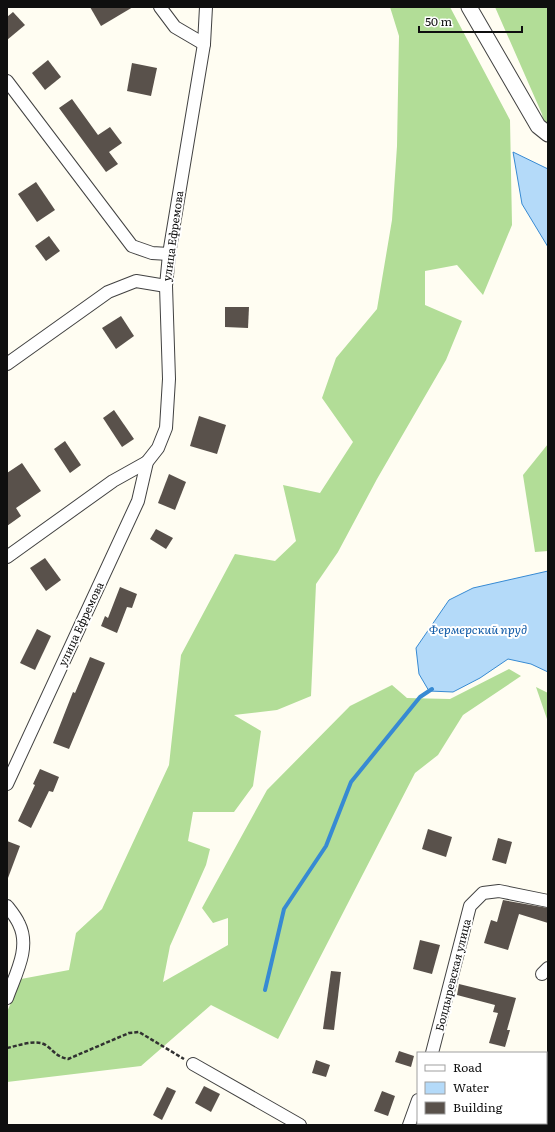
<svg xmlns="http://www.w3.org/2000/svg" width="555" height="1132" viewBox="0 0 555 1132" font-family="Literata,serif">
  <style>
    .forest { fill: #b2dd97 }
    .water { fill: #b4daf9; stroke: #378ad3 }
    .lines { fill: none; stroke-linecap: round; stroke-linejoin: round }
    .stream { stroke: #378ad3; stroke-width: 4 }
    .building { fill: #59514b }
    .minor-casing { stroke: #424242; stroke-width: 14 }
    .tertiary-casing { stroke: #424242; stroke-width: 17 }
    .path { stroke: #313131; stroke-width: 2.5; stroke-dasharray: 4 2; stroke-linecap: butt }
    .minor { stroke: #fff; stroke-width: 12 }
    .tertiary { stroke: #fff; stroke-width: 15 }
    .labels { text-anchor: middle; stroke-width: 4; stroke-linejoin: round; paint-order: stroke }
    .street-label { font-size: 11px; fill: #0f0f0f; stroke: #fff }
    .water-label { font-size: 12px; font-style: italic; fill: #125ca8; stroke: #fff }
  </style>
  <rect width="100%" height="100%" fill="#fffdf2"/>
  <!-- forest -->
  <g class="forest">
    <polygon points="390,7 450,7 510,120 512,225 483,295 457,265 425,271 425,305 462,321 446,360 377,479 338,552 316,584 311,696 277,710 234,715 261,731 253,786 234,812 193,812 188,841 210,849 206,865 170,946 163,982 228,945 228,918 213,923 202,908 267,790 350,706 392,685 407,698 450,699 509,669 521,676 463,715 438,755 415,773 278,1039 211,1005 141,1066 7,1082 7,1012 21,979 69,970 76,933 102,909 169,765 181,655 235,554 275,561 296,541 283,485 320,493 353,442 322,398 336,358 377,309 392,220 397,146 399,36"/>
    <polygon points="495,7 548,7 548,149 542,114"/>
    <polygon points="548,444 548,551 535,552 523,475"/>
    <polygon points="536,687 548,693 548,722"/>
  </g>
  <!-- water -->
  <g class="water">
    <polygon points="513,152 548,169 548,247 522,204"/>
    <polygon points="548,571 548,672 531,664 508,659 480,678 453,692 429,691 419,674 416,648 449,600 473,588"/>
  </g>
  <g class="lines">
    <!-- stream -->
    <polyline class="stream" points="265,990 284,909 326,846 351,782 420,697 432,689"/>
  </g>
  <!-- building -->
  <g class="building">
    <polygon points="90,7 133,7 101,26"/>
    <polygon points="13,12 25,25 7,40 7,17"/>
    <polygon points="48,60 61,77 45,90 32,73"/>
    <polygon points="132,63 157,68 151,96 127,91"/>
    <polygon points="72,99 98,135 110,127 122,143 109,152 118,164 106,172 59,108"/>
    <polygon points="36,182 55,210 37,222 18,194"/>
    <polygon points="49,236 60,251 46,261 35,246"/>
    <polygon points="225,307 249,307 248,328 225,327"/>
    <polygon points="121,316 134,336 116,349 102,328"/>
    <polygon points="114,410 134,439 122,447 103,418"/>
    <polygon points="199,416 226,425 217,454 190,446"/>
    <polygon points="65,441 81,465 70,473 54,449"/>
    <polygon points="22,463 41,491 16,508 21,516 7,526 7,473"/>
    <polygon points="169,474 186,482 175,510 158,503"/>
    <polygon points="156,529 173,538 166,549 150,539"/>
    <polygon points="45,558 61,580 46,591 30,568"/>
    <polygon points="120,587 137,594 132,608 127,607 117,633 101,626 105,616 108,618"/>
    <polygon points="37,629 51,636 35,670 20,663"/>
    <polygon points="90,657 105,663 69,749 53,743 73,692 75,693"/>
    <polygon points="40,769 59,777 53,792 49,791 31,828 18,821 35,785 33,784"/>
    <polygon points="428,829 452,837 446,857 422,849"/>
    <polygon points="498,838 512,842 506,864 492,860"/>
    <polygon points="7,841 20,846 8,878 7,878"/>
    <polygon points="503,900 548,908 548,923 519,914 508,950 484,943 491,920 497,922"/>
    <polygon points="420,940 440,945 432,974 413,969"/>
    <polygon points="331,971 341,972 334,1030 323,1029"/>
    <polygon points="459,984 516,998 507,1030 510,1030 505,1047 489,1043 498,1013 493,1012 495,1005 457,995"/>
    <polygon points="399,1051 414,1056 411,1067 395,1062"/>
    <polygon points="316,1060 330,1065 326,1077 312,1073"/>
    <polygon points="204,1086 220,1094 211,1112 195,1103"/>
    <polygon points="167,1087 176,1091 162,1120 153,1115"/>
    <polygon points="382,1091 395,1096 388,1116 374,1111"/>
  </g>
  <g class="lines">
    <defs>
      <g id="minor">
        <polyline points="160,7 175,27 204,44"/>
        <polyline points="7,81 132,246 152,253 169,254"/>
        <polyline points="7,364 108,292 136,281 166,286"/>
        <polyline points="7,557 113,481 147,462"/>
        <polyline points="7,784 138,501 147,462 158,448 166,428 169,379 166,286 169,254 204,44 206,7"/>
        <path d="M7 906C11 911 16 917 19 924 31 948 15 975 7 998"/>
        <polyline points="542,974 548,968"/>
        <polyline points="432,1053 470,906 483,893 499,891 548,901"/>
        <polyline points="193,1064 300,1125"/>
        <polyline points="409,1125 418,1100"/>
      </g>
      <polyline id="tertiary" points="469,7 538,126 548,134"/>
    </defs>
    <!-- minor casing -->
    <use href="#minor" class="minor-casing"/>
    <!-- tertiary casing -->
    <use href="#tertiary" class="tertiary-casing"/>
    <!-- path -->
    <path class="path" d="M7 1048C17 1046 38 1038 47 1046 56 1053 56 1056 68 1059L129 1033 139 1032 184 1059"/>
    <!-- minor -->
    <use href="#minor" class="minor"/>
    <!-- tertiary -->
    <use href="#tertiary" class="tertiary"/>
  </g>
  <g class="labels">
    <!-- street labels -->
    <g class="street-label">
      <text transform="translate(173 236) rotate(-82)" y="4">улица Ефремова</text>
      <text transform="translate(81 624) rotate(-65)" y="4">улица Ефремова</text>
      <text transform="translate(453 975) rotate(-76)" y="4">Болдыревская улица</text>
    </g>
    <!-- water labels -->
    <g class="water-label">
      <text x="478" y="634">Фермерский пруд</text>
    </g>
  </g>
  <!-- border -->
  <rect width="555" height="1132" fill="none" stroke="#0f0f0f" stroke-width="16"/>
  <!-- legend -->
  <rect x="417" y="1052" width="130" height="72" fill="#ffffff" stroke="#9f9f9f"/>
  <rect x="425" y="1065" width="20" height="6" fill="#ffffff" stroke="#9f9f9f"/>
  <text x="453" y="1072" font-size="12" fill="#0f0f0f">Road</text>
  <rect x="425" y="1082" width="20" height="12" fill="#b4daf9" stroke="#9f9f9f"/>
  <text x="453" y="1092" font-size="12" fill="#0f0f0f">Water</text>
  <rect x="425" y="1102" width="20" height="12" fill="#59514b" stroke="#9f9f9f"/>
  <text x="453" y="1112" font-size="12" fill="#0f0f0f">Building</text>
  <!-- scale -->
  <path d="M419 26v6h103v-6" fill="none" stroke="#0f0f0f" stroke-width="2"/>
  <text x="425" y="26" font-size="12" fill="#0f0f0f" stroke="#ffffff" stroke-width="3" paint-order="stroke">50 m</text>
</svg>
